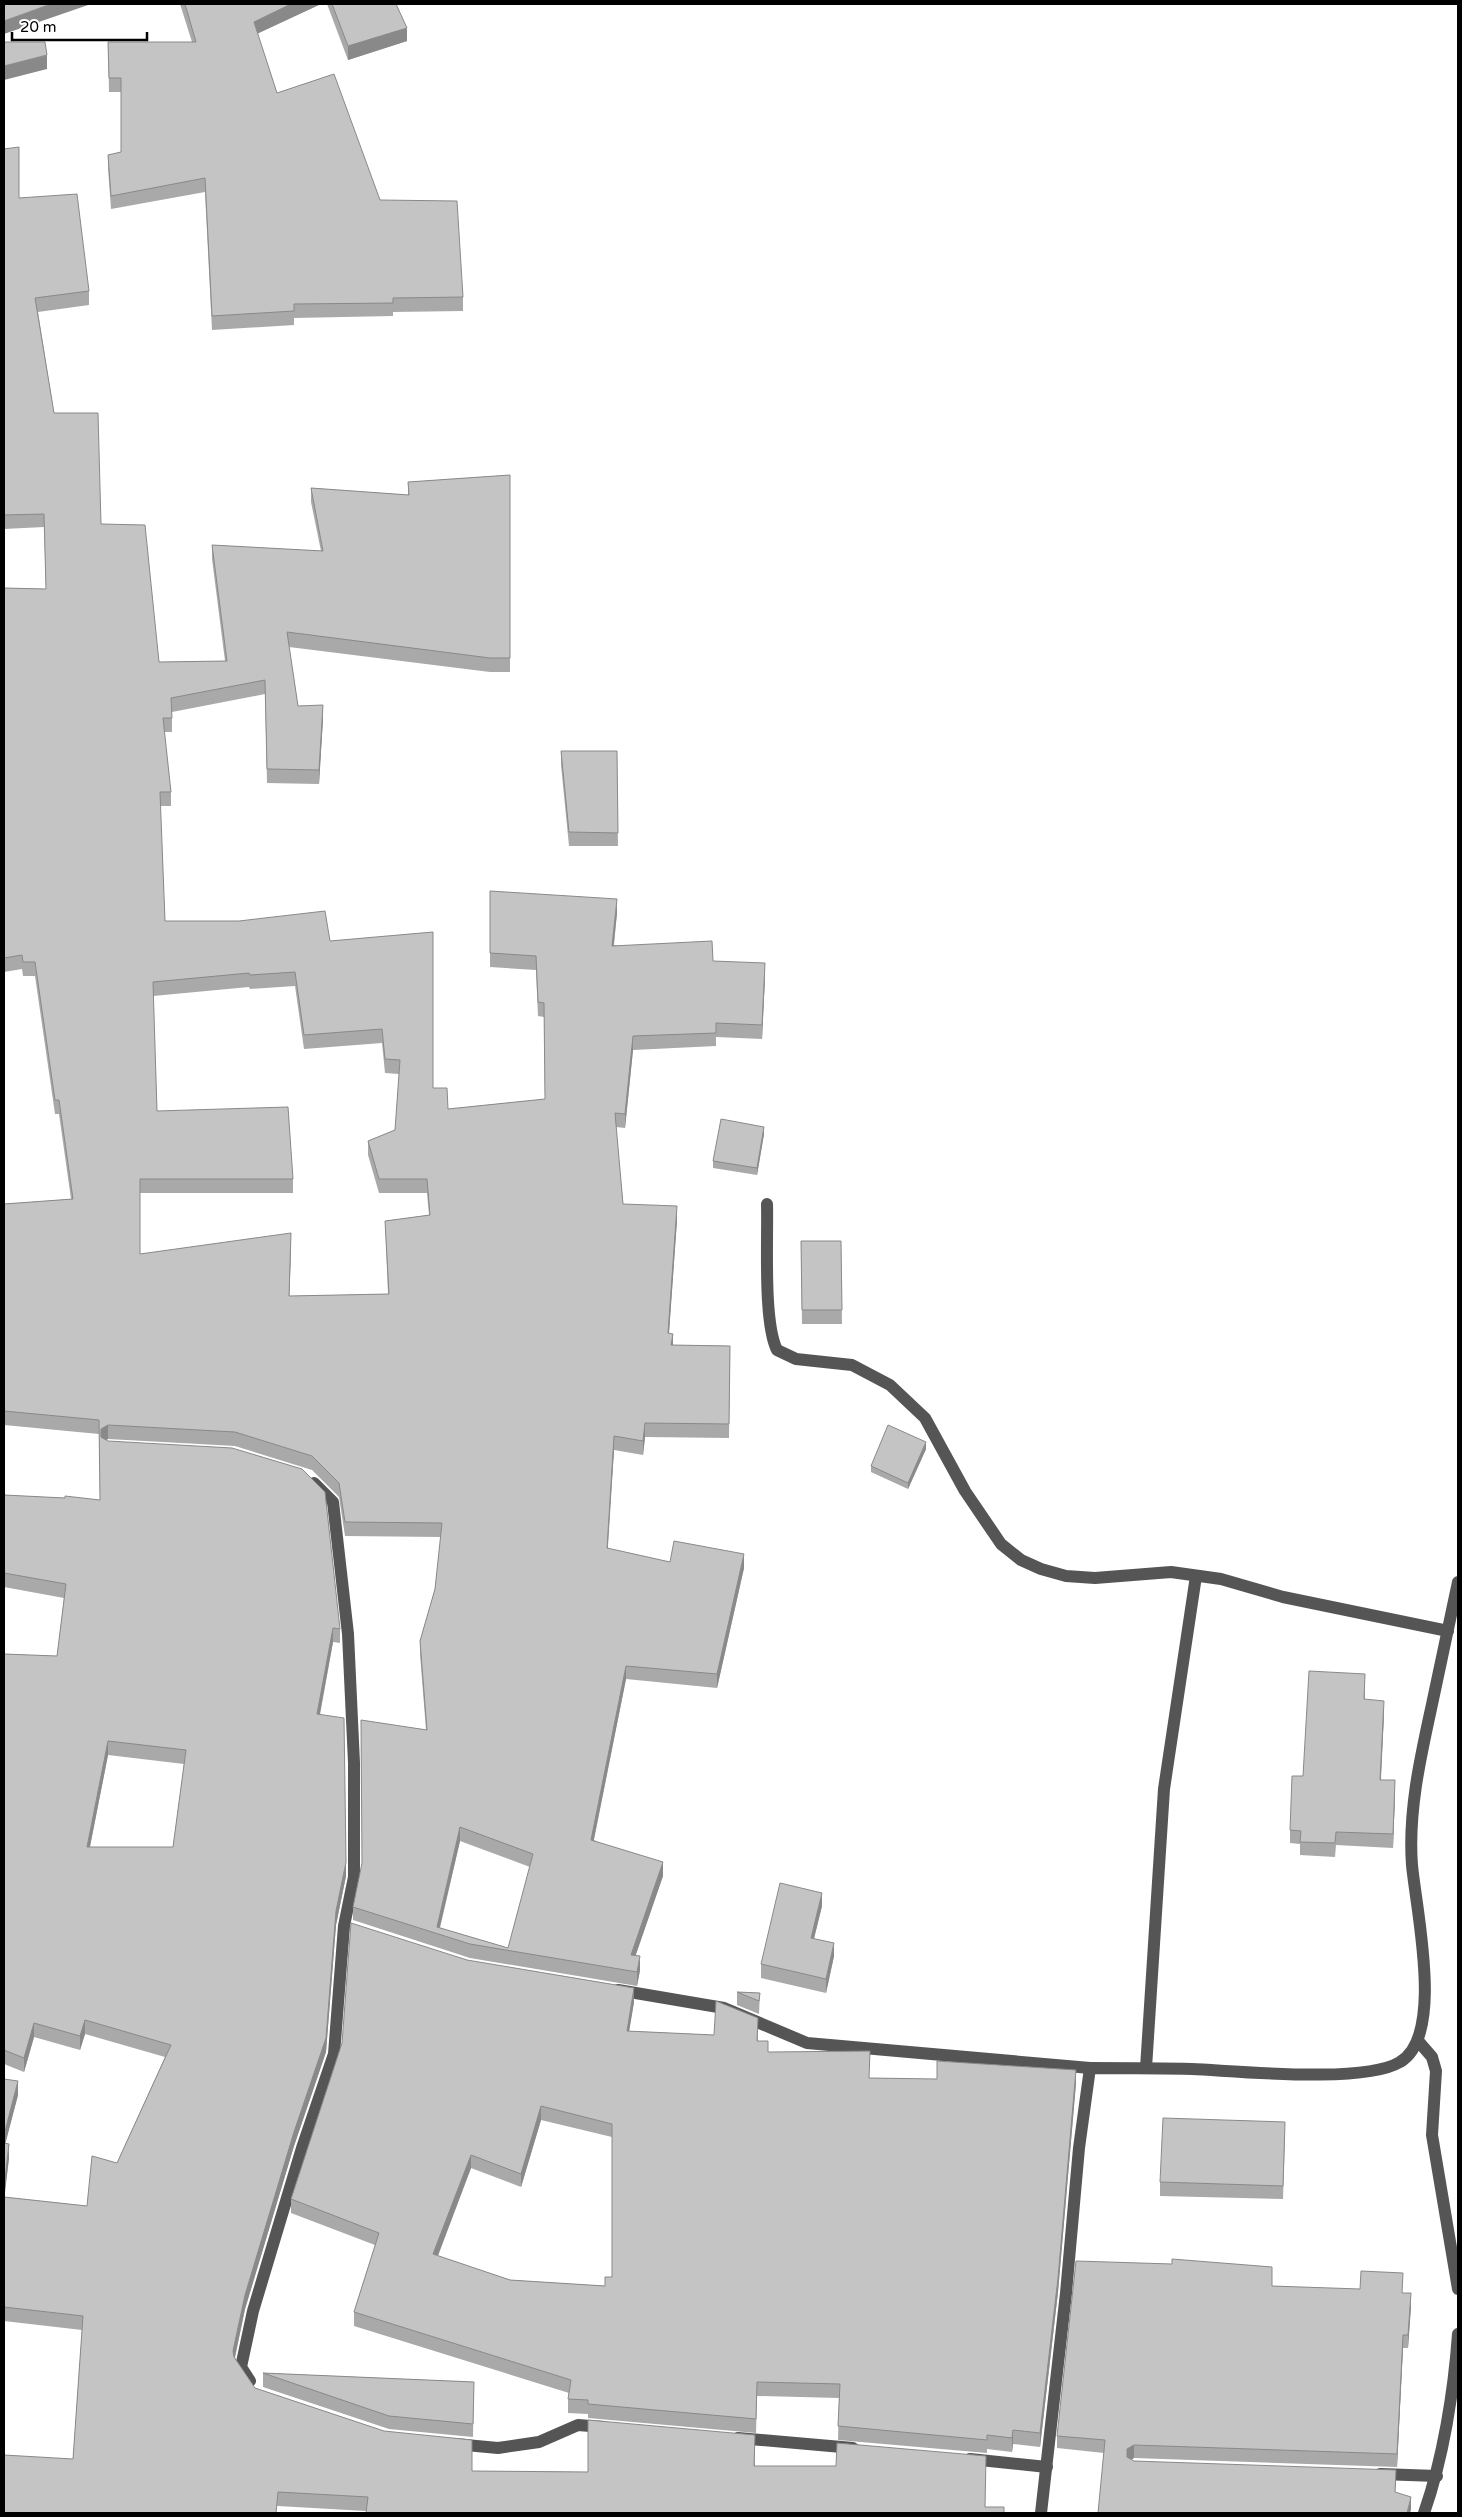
<svg xmlns="http://www.w3.org/2000/svg" width="1462" height="2517" viewBox="0 0 1462 2517" font-family="'Varela Round',sans-serif">
  <style>
    .lines { fill: none; stroke-linecap: round; stroke-linejoin: round }
    .minor { stroke: #555; stroke-width: 12 }
    .wall { fill: #a9a9a9; fill-rule: evenodd }
    .shaded-wall { fill: #898989 }
    .building { fill: #c4c4c4; stroke: #898989; fill-rule: evenodd }
  </style>
  <rect width="100%" height="100%" fill="#fff"/>
  <g class="lines">
    <!-- minor -->
    <g class="minor">
      <path d="M767 1204C768 1238 763 1322 777 1350L796 1359 852 1365 890 1385 925 1418 965 1491 1001 1544 1021 1560 1041 1569 1066 1576 1095 1578 1171 1572 1221 1579 1283 1597 1448 1631"/>
      <polyline points="618,1990 724,2008 807,2043 1090,2068"/>
      <polyline points="1419,2042 1432,2057 1436,2071 1432,2135 1458,2289"/>
      <polyline points="1146,2068 1164,1789 1196,1576"/>
      <polyline points="250,2381 241,2367 253,2311 302,2148 334,2054 344,1926 354,1877 354,1763 348,1634 333,1502 314,1483"/>
      <polyline points="738,2438 853,2448"/>
      <polyline points="455,2444 498,2448 539,2442 578,2425 603,2427"/>
      <polyline points="970,2459 1047,2467"/>
      <polyline points="1380,2474 1437,2476"/>
      <path d="M1041 2513 1066 2293 1079 2148 1090 2068C1124 2068 1158 2068 1192 2069 1238 2071 1364 2084 1400 2062 1445 2036 1416 1910 1412 1865 1408 1813 1420 1759 1431 1709 1440 1666 1449 1624 1458 1582"/>
      <path d="M1424 2513C1443 2459 1454 2391 1458 2334"/>
    </g>
  </g>
  <!-- wall -->
  <g class="wall">
    <polygon points="180,4 321,4 257,34 277,93 380,200 463,297 463,311 393,312 393,316 294,318 294,325 212,330 205,192 111,209 108,168 108,155 121,152 121,92 109,92 108,42 192,42"/>
    <polygon points="327,4 396,4 407,41 348,60"/>
    <path d="M4 149 19 198 89 291V305L38 312 54 413 159 662 225 661 212 559V545L321 551 311 502V488L408 495V482L510 475V672H490L289 647 298 706 323 719 319 784 267 783 265 694 172 712V732H164L171 792V806H160L165 921 330 941 448 1109 545 1099 544 1017 538 1016 536 970 490 967V891L617 913 614 945 713 961 765 977 762 1039 716 1037V1046L633 1050 625 1128 616 1127 623 1204 677 1220 669 1333 673 1345 730 1346 729 1438 645 1437 643 1455 614 1450 607 1549 670 1562 744 1568 717 1688 626 1679 594 1840 663 1876 635 1956 640 1970 637 1986 470 1958 353 1920V1907L426 1730 420 1654V1641L435 1589 441 1537 345 1536 339 1497 312 1470 235 1446 108 1439 106 1440 340 1629V1643L333 1642 320 1715 346 1876 336 1925 326 2052 294 2146 245 2309 235 2358 255 2388 472 2471 588 2472 755 2449V2466H836L986 2456 366 2511 278 2506 73 2459 82 2330 4 2321V2079L18 2095 5 2143 9 2158 4 2197 87 2206 117 2163 165 2057 85 2034 80 2050 34 2037 24 2072 4 2064V1654L57 1656 64 1598 4 1587V1495L100 1500 99 1434 4 1425V1204L71 1199 59 1114H55L35 976H23L22 969 4 972V588L46 589 44 527 4 529ZM295 986 304 1049 382 1043 385 1073 399 1074 395 1130 368 1141V1155L379 1193H427L429 1215 385 1221 388 1294 289 1296 291 1247 140 1254V1193H293V1179L157 1111 153 996 249 987 250 989ZM108 1755 184 1764 173 1847H90ZM460 1841 530 1867 508 1948 440 1928Z"/>
    <polygon points="561,751 617,751 618,846 569,846 561,765"/>
    <polygon points="764,1134 757,1175 713,1168 713,1161"/>
    <polygon points="801,1241 841,1241 842,1324 802,1324"/>
    <polygon points="926,1449 908,1489 871,1472 871,1466"/>
    <polygon points="1365,1687 1365,1699 1384,1714 1381,1780 1395,1793 1393,1848 1336,1845 1335,1857 1300,1855 1300,1844 1290,1843 1290,1830 1303,1776"/>
    <polygon points="822,1906 814,1938 834,1956 826,1993 761,1978 761,1964"/>
    <path d="M467 1960 634 2002 629 2031 714 2035 758 2031V2041L768 2052 869 2078 1076 2083 1058 2292 1040 2447 1013 2444 1012 2452 987 2449V2453L838 2440 839 2398 757 2396 756 2433 588 2418V2414L568 2413V2399L569 2393 354 2326V2312L375 2245 291 2213V2199ZM541 2120 612 2137V2277L605 2286 510 2280 438 2256 471 2168 521 2187Z"/>
    <polygon points="737,1992 760,1993 759,2014 737,2005"/>
    <polygon points="1285,2135 1283,2199 1160,2196 1160,2182"/>
    <polygon points="1272,2286 1403,2293 1411,2306 1408,2348 1403,2348 1397,2467 1134,2458 1131,2460 1134,2461 1396,2483 1395,2492 1411,2509 1410,2513 1098,2513 1104,2453 1057,2448 1057,2436"/>
    <polygon points="263,2373 474,2382 473,2437 389,2429 263,2387"/>
  </g>
  <!-- shaded-wall -->
  <g class="shaded-wall">
    <polygon points="51,4 91,4 4,34 4,21"/>
    <polygon points="291,4 321,4 254,35 254,22"/>
    <polygon points="407,28 407,41 348,60 348,46"/>
    <polygon points="47,55 47,69 4,80 4,66"/>
    <polygon points="323,705 323,719 319,784 319,770"/>
    <polygon points="617,899 617,913 612,959 612,946"/>
    <polygon points="765,963 765,977 762,1039 762,1025"/>
    <polygon points="633,1036 633,1050 625,1128 625,1114"/>
    <polygon points="764,1127 764,1134 757,1175 757,1168"/>
    <polygon points="677,1206 677,1220 668,1347 668,1333"/>
    <polygon points="291,1233 291,1247 289,1309 289,1296"/>
    <polygon points="673,1334 673,1347 671,1345"/>
    <polygon points="645,1423 645,1437 643,1455 643,1441"/>
    <polygon points="108,1425 108,1439 101,1443 101,1429"/>
    <polygon points="614,1436 614,1450 607,1562 607,1548"/>
    <polygon points="926,1442 926,1449 908,1489 908,1483"/>
    <polygon points="744,1554 744,1568 717,1688 717,1674"/>
    <polygon points="333,1628 333,1642 317,1728 317,1714"/>
    <polygon points="626,1666 626,1679 591,1853 591,1840"/>
    <polygon points="1384,1701 1384,1714 1380,1793 1380,1780"/>
    <polygon points="108,1741 108,1755 87,1861 87,1847"/>
    <polygon points="1395,1780 1395,1793 1393,1848 1393,1834"/>
    <polygon points="460,1827 460,1841 438,1934 437,1927"/>
    <polygon points="346,1862 346,1876 336,1925 326,2052 294,2146 245,2309 233,2365 233,2351 245,2295 336,1911"/>
    <polygon points="663,1862 663,1876 631,1969 631,1955"/>
    <polygon points="822,1893 822,1906 811,1951 811,1938"/>
    <polygon points="834,1943 834,1956 826,1993 826,1979"/>
    <polygon points="640,1956 640,1970 637,1986 637,1972"/>
    <polygon points="634,1988 634,2002 627,2044 627,2031"/>
    <polygon points="85,2020 85,2034 80,2050 80,2036"/>
    <polygon points="34,2023 34,2037 24,2072 24,2058"/>
    <polygon points="1076,2070 1076,2083 1058,2292 1040,2447 1040,2433"/>
    <polygon points="18,2081 18,2095 4,2149 4,2135"/>
    <polygon points="541,2106 541,2120 521,2187 521,2174"/>
    <polygon points="9,2144 9,2158 4,2201 4,2187"/>
    <polygon points="471,2155 471,2168 433,2268 433,2254"/>
    <polygon points="1411,2293 1411,2306 1408,2348 1408,2335"/>
    <polygon points="1403,2335 1403,2348 1397,2467 1397,2454"/>
    <polygon points="1013,2430 1013,2444 1012,2452 1012,2438"/>
    <polygon points="1134,2445 1134,2458 1127,2462 1127,2449"/>
    <polygon points="1411,2497 1411,2509 1410,2513 1407,2513"/>
  </g>
  <!-- building -->
  <g class="building">
    <polygon points="4,4 51,4 4,21"/>
    <polygon points="185,4 291,4 254,22 277,93 334,74 380,200 457,201 463,297 393,298 393,303 294,304 294,311 212,316 205,178 111,196 108,155 121,152 121,78 109,78 108,42 196,42"/>
    <polygon points="332,4 396,4 407,28 348,46"/>
    <polygon points="4,42 45,42 47,55 4,66"/>
    <path d="M19 147V198L77 194 89 291 35 298 54 413H98L101 524 145 525 159 662 227 661 212 545 323 551 311 488 409 495 408 482 510 475V658H490L287 632 298 706 323 705 319 770 267 769 265 680 171 698 172 718H163L171 792H160L165 921H239L325 911 330 941 433 932V1088H447L448 1109 545 1099 544 1003 538 1002 536 956 490 953V891L617 899 612 946 712 941 713 961 765 963 762 1025 716 1023V1033L633 1036 625 1114 615 1113 623 1204 677 1206 668 1333 673 1334 671 1345 730 1346 729 1424 645 1423 643 1441 614 1436 607 1548 670 1562 674 1541 744 1554 717 1674 626 1666 591 1840 663 1862 631 1955 640 1956 637 1972 470 1944 353 1907 362 1863 361 1720 427 1730 420 1641 435 1589 442 1523 345 1522 339 1483 312 1456 235 1432 108 1425 101 1429V1437L108 1441 232 1448 302 1469 325 1492 340 1629 333 1628 317 1714 344 1718 346 1862 336 1911 326 2038 294 2132 245 2295 233 2351 234 2357 255 2388 384 2431 472 2440V2471L588 2472V2420L755 2435 754 2466H836L837 2443 986 2456 985 2507H1004V2513H366L368 2497 278 2492 276 2513H4V2455L73 2459 83 2316 4 2307V2197L87 2206 92 2156 117 2163 171 2045 85 2020 80 2036 34 2023 24 2058 4 2050V1654L57 1656 66 1584 4 1573V1495L65 1498V1496L100 1500 99 1420 4 1411V1204L73 1199 59 1100H55L35 962H23L22 955 4 958V588L46 589 44 514 4 515V149ZM295 972 304 1035 382 1029 385 1059 400 1060 395 1130 368 1141 379 1179H427L430 1215 385 1221 389 1294 289 1296 291 1233 140 1254V1179H293L288 1107 157 1111 153 982 249 973 250 975ZM108 1741 186 1750 173 1847H87ZM460 1827 533 1854 508 1948 437 1927Z"/>
    <polygon points="561,751 617,751 618,833 569,832"/>
    <polygon points="721,1119 764,1127 757,1168 713,1161"/>
    <polygon points="801,1241 841,1241 842,1310 802,1310"/>
    <polygon points="888,1425 926,1442 908,1483 871,1466"/>
    <polygon points="1309,1671 1365,1674 1364,1699 1384,1701 1380,1780 1395,1780 1393,1834 1336,1832 1335,1843 1300,1842 1301,1831 1290,1830 1292,1776 1303,1776"/>
    <polygon points="780,1883 822,1893 811,1938 834,1943 826,1979 761,1964"/>
    <path d="M351 1923 467 1960 634 1988 627 2031 714 2035 716 2001 758 2018 757 2041H768V2052L870 2051 869 2078 937 2079V2061L1076 2070 1058 2278 1040 2433 1013 2430 1012 2438 987 2435V2440L838 2426 840 2384 757 2382 756 2419 588 2404V2400L568 2399 571 2380 354 2312 379 2233 291 2199 342 2043ZM541 2106 612 2124V2277H605V2286L510 2280 433 2254 471 2155 521 2174Z"/>
    <polygon points="737,1992 760,1993 759,2001"/>
    <polygon points="4,2079 18,2081 4,2135"/>
    <polygon points="1163,2118 1285,2122 1283,2186 1160,2182"/>
    <polygon points="4,2143 9,2144 4,2187"/>
    <polygon points="1172,2259 1272,2267 1272,2286 1360,2289 1361,2271 1403,2273 1402,2293 1411,2293 1408,2335 1403,2335 1397,2454 1134,2445 1127,2449 1127,2457 1134,2461 1396,2470 1395,2492 1411,2497 1407,2513 1098,2513 1105,2440 1057,2436 1076,2261 1172,2264"/>
    <polygon points="263,2373 474,2382 473,2424 389,2416"/>
  </g>
  <!-- border -->
  <rect width="1462" height="2517" fill="none" stroke="#000000" stroke-width="10"/>
  <!-- scale -->
  <path d="M12 32v8h135v-8" fill="none" stroke="#000000" stroke-width="2.5"/>
  <text x="20" y="32" font-size="15" fill="#000000" stroke="#ffffff" stroke-width="4" paint-order="stroke">20 m</text>
</svg>
